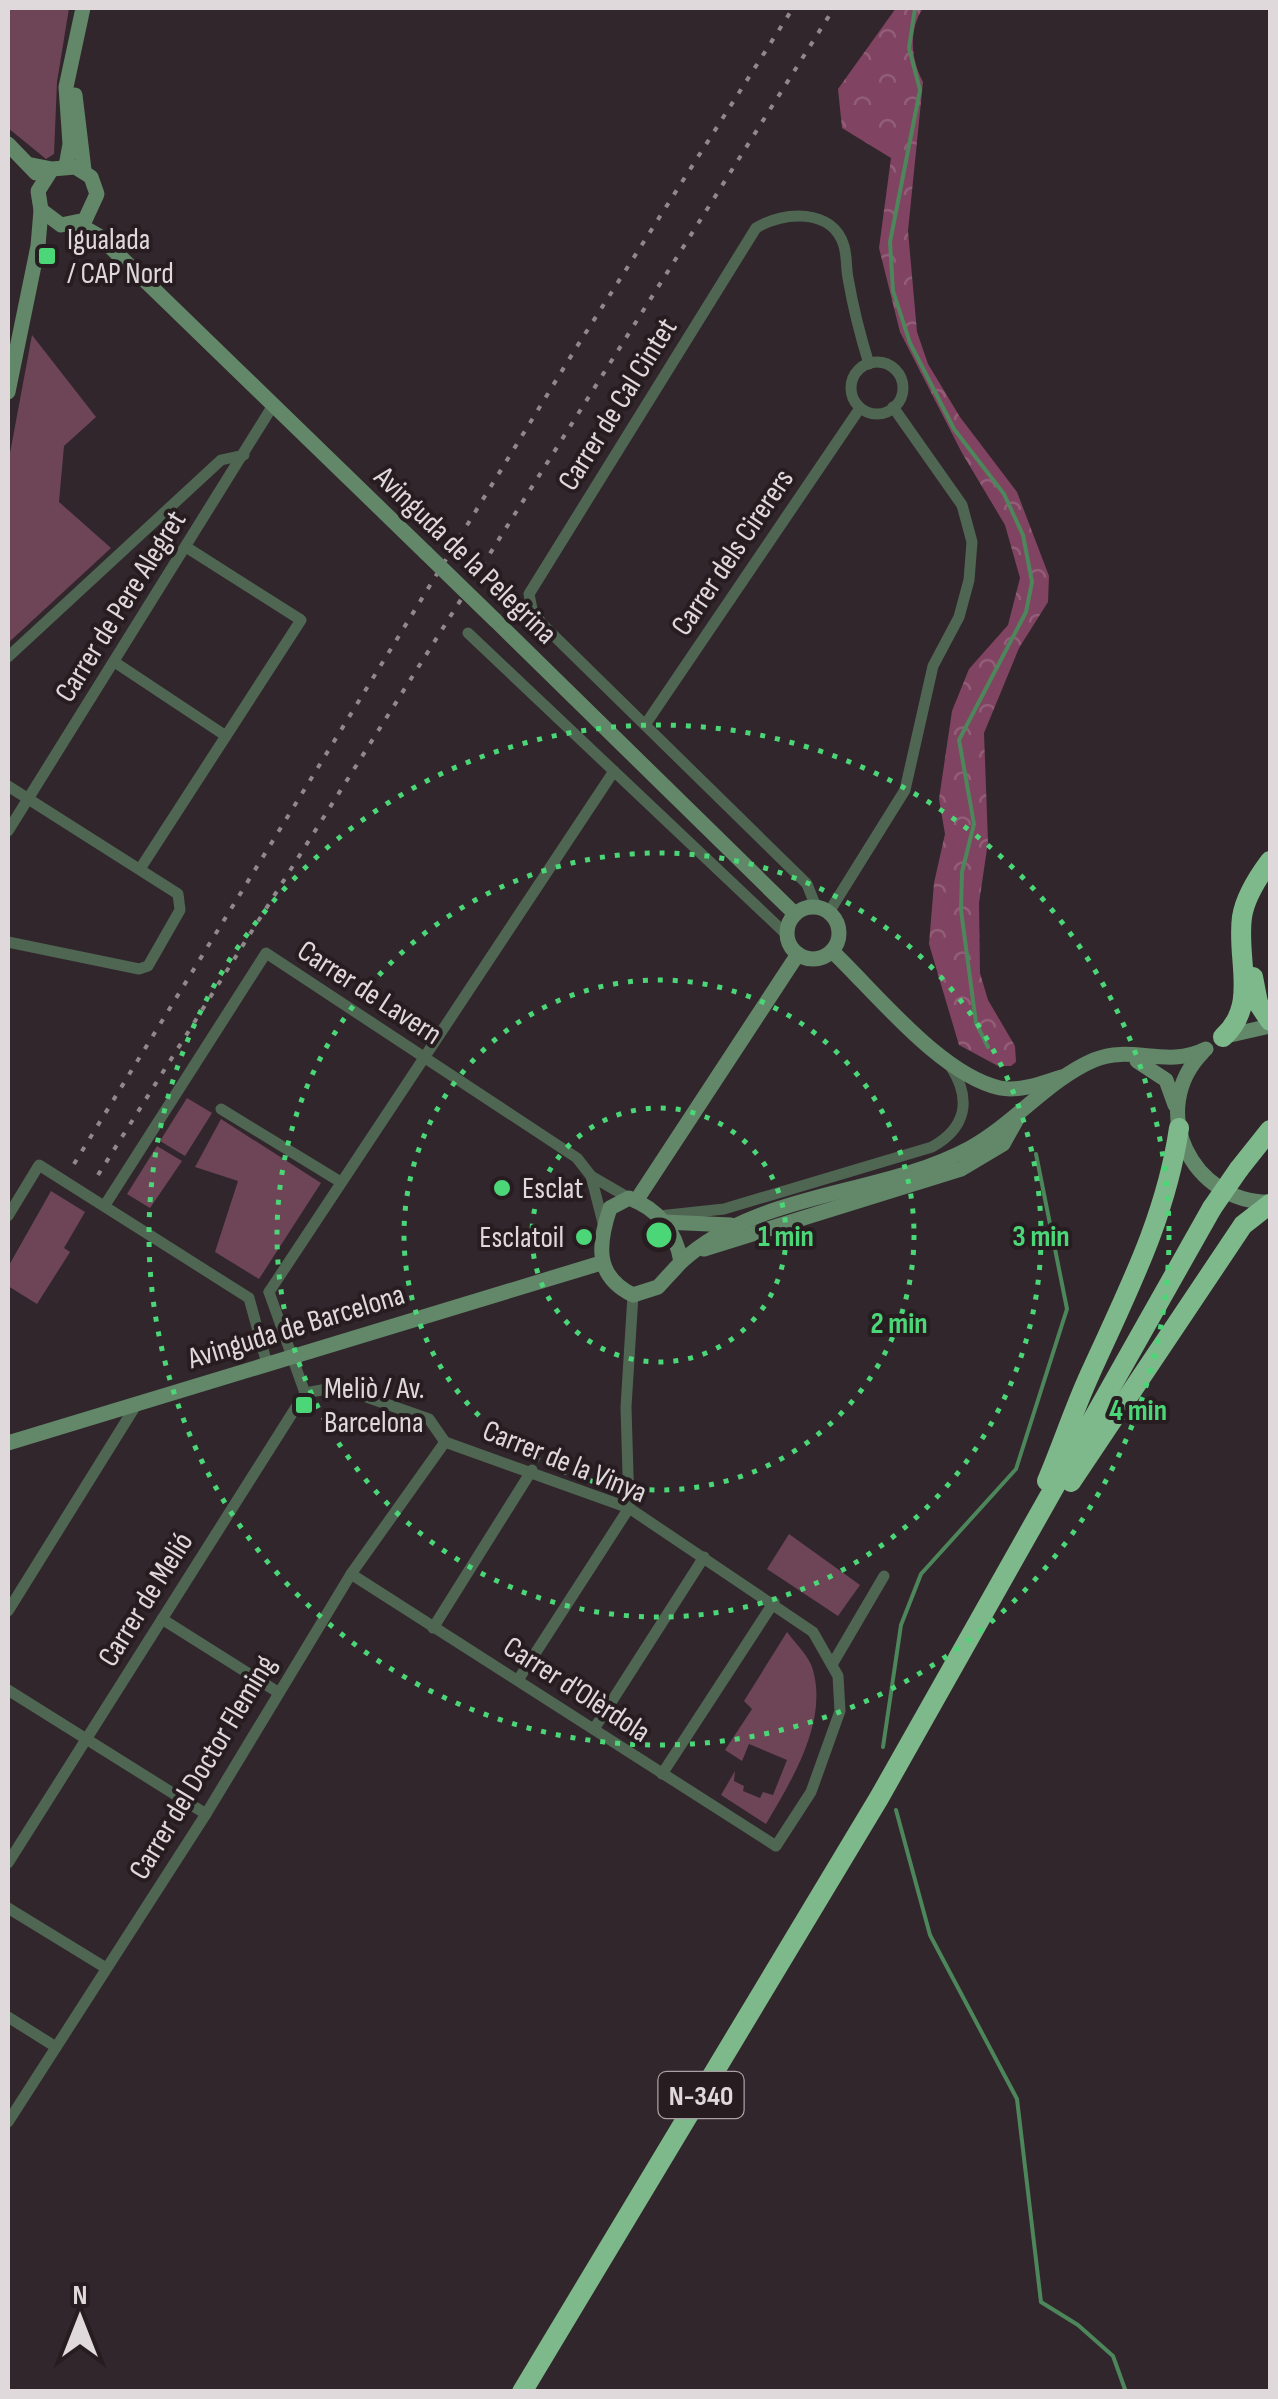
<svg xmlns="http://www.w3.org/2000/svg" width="1278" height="2399" viewBox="0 0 1278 2399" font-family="'Sofia Sans Condensed',sans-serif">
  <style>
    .green { fill: #6e4457 }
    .forest { fill: url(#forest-crowns) }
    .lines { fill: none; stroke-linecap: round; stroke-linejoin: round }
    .stream { stroke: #4d865b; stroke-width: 4 }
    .street { stroke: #4f6653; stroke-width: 11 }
    .secondary { stroke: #628769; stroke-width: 15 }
    .highway { stroke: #7db98a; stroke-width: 20 }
    .rail { stroke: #91888c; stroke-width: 4; stroke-dasharray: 5 10; stroke-linecap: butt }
    .secondary-bridge { stroke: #628769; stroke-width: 15 }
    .highway-bridge { stroke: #7db98a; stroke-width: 20 }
    .ring { fill: none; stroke: #4bd677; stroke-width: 5; stroke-dasharray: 5 10 }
    .poi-dot { fill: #4bd677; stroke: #271d21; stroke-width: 4 }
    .labels { text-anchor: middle; stroke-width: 8; stroke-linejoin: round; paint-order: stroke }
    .shield { fill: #271d21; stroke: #a8a1a4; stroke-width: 2.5 }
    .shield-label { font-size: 28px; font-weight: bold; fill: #e0d9dc }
    .poi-label { font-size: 30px; fill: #e0d9dc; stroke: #271d21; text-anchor: start }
    .street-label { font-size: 30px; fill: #e0d9dc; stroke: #271d21 }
    .centre { fill: #4bd677; stroke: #271d21; stroke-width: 5 }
    .ring-label { font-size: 30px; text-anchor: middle; font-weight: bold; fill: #4bd677; stroke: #271d21; stroke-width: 8; stroke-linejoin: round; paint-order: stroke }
  </style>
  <defs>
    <pattern id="forest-crowns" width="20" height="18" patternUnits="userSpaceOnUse" patternTransform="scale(2.5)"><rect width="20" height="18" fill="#804361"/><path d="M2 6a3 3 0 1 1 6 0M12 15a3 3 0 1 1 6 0" fill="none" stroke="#925e77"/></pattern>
  </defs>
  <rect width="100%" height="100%" fill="#31262b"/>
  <!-- green -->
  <g class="green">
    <polygon points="8,8 69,8 57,82 54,154 46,159 8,128"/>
    <polygon points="32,335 96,417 64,446 59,502 111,548 8,643 8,464"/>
    <polygon points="187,1098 212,1113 185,1156 160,1141"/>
    <polygon points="221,1119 321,1183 259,1279 215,1252 238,1181 195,1167"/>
    <polygon points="157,1146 182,1161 150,1208 127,1194"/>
    <polygon points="51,1191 85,1212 64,1248 70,1252 37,1304 8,1286 8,1267"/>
    <polygon points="789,1534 860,1585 838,1616 767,1569"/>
    <path d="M787 1632C795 1643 810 1657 813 1670 828 1723 791 1781 766 1824L721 1795 735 1771 734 1781 744 1786 743 1791 760 1798 763 1792 773 1795 787 1760 749 1744 742 1761 725 1750 752 1709 744 1701Z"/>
  </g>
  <!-- forest -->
  <path class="forest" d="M896 8H923C908 31 911 59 923 82L908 231 917 332 928 364 960 417 1017 492 1049 576 1048 602 1019 648 984 733 988 842 979 903 980 973 988 1000 1015 1046 1016 1062 1011 1066H998L959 1045 929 944 934 883 945 834 939 799 952 711 969 669 1008 625 1020 578 1005 525 962 453 900 332 879 248 891 158 842 128 838 89Z"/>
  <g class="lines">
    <!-- stream -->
    <g class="stream">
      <polyline points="915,8 909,48 920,90 890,242 893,291 910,343 954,429 1004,494 1023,535 1032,582 1026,612 959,740 974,824 962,872 961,910 976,1023 988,1047"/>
      <polyline points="883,1747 901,1625 921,1574 1016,1469 1067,1309 1036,1154"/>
      <polyline points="896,1810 930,1935 1017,2099 1041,2302 1078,2325 1113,2356 1126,2392"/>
    </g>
    <!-- street -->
    <g class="street">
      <circle cx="877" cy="388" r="26"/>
      <polyline points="468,633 786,934"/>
      <polyline points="8,657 221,460 244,455"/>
      <polyline points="116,663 226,736"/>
      <polyline points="645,725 860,408"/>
      <polyline points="8,786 178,894 180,910 148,966 139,969 8,942"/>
      <polyline points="8,831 272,407"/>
      <polyline points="140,869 301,620 186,547"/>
      <path d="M816 907 807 884 542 624 532 609 529 594 756 228C783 211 833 208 844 246 847 256 846 268 848 278 853 307 860 335 869 364"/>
      <polyline points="829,912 905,790 933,666 959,617 969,580 972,542 962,505 893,407"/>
      <polyline points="221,1109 339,1181"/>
      <polyline points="591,1176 629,1198"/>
      <polyline points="105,1205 266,953 577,1158 591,1176 604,1227"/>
      <polyline points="8,1216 39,1165 249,1298 267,1364"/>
      <path d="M659 1216 724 1209 932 1147C966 1128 972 1100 951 1067"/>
      <polyline points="269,1292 614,771"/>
      <polyline points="305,1393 338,1387 429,1419 445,1442 629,1508 813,1632 838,1676 840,1711 811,1792 776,1846 351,1574"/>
      <polyline points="8,1611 138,1402"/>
      <polyline points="162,1619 276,1691"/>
      <polyline points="433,1628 532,1470"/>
      <polyline points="833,1663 884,1576"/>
      <polyline points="518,1680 629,1508 626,1407 633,1295"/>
      <polyline points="8,1690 206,1814"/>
      <polyline points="594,1729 704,1557"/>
      <polyline points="662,1774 774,1602"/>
      <polyline points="8,1863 305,1393 269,1292"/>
      <polyline points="8,1908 106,1968"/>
      <polyline points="8,2017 56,2047"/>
      <polyline points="8,2122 206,1814 351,1574 445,1442"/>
    </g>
    <!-- secondary -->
    <g class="secondary">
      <polyline points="75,95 84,170"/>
      <polyline points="8,144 36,173"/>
      <polyline points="32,165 52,169 75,167 91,177 97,194 85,220 61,225 41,210 38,191 52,169"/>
      <polyline points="66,166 70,144 66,87 83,8"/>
      <polyline points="78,224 99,236 426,553"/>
      <polyline points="8,392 38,246 41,210"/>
      <polyline points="495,620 795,914"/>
      <circle cx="813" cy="933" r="26"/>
      <path d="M832 951C876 993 941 1075 1000 1088 1020 1092 1043 1083 1061 1077"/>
      <polyline points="1226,1036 1270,1026"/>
      <path d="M1203 1052C1146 1110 1192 1203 1270 1202"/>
      <polyline points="1137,1061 1166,1080 1175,1105"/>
      <path d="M629 1198C658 1209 676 1231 681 1262L658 1287 633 1295C594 1276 598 1244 610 1208Z"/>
      <polyline points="636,1201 798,954"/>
      <polyline points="664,1222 731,1225"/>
      <polyline points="704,1249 961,1169 1003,1144 1017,1119"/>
      <path d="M681 1262C759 1190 879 1197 970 1148 1014 1124 1049 1079 1094 1060 1132 1044 1166 1069 1206 1049"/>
      <polyline points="8,1443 601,1263"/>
    </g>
    <!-- highway -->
    <g class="highway">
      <polyline points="1253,977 1258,1003 1270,1021"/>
      <path d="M1223 1037C1259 1005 1236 960 1242 917 1245 898 1258 877 1270 861"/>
      <polyline points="1239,1169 1270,1130"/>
      <path d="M1047 1481C1062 1446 1074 1409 1090 1374 1127 1292 1166 1218 1179 1128"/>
      <polyline points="1071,1482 1243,1225 1270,1204"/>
      <polyline points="522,2392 879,1798 1212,1208"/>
    </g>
    <!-- rail -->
    <g class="rail">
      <polyline points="74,1164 576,348 793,8"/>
      <polyline points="98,1175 834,8"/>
    </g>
    <!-- secondary-bridge -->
    <polyline class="secondary-bridge" points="426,553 495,620"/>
    <!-- highway-bridge -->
    <polyline class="highway-bridge" points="1212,1208 1239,1169"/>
  </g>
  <!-- distance rings -->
  <g class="ring">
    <circle cx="659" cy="1235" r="127"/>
    <circle cx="659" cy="1235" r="255"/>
    <circle cx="659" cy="1235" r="382"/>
    <circle cx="659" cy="1235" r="510"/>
  </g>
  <!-- markers -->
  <g class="poi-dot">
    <rect x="37" y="246" width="20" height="20" rx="5"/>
    <circle cx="502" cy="1188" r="10"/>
    <circle cx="584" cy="1237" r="10"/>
    <rect x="294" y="1395" width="20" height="20" rx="5"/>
  </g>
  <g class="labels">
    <!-- shield labels -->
    <rect class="shield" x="658.5" y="2072" width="85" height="46" rx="8"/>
    <g class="shield-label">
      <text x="701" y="2105">N-340</text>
    </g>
    <!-- poi labels -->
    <g class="poi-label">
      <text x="67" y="249">Igualada<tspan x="67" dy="34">/ CAP Nord</tspan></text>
      <text x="522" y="1198">Esclat</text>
      <text x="564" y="1247" text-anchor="end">Esclatoil</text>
      <text x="324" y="1398">Meliò / Av.<tspan x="324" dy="34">Barcelona</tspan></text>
    </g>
    <!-- street labels -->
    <g class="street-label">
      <text transform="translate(617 404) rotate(-58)" y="10">Carrer de Cal Cintet</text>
      <text transform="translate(732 552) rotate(-56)" y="10">Carrer dels Cirerers</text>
      <text transform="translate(466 555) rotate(44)" y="10">Avinguda de la Pelegrina</text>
      <text transform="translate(120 606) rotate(-58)" y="10">Carrer de Pere Alegret</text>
      <text transform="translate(370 992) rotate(33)" y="10">Carrer de Lavern</text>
      <text transform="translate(296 1326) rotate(-17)" y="10">Avinguda de Barcelona</text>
      <text transform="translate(565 1461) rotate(22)" y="10">Carrer de la Vinya</text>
      <text transform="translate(145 1599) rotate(-58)" y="10">Carrer de Melió</text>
      <text transform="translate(577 1689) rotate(33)" y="10">Carrer d'Olèrdola</text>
      <text transform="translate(202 1767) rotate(-59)" y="10">Carrer del Doctor Fleming</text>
    </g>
  </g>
  <circle cx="659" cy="1235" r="15" class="centre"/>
  <g class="ring-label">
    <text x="786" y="1246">1 min</text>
    <text x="1041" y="1246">3 min</text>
    <text x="899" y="1333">2 min</text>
    <text x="1138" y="1420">4 min</text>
  </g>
  <!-- border -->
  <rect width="1278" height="2399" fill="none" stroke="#e0d9dc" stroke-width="20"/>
  <!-- north arrow -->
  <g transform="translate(80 2319)" stroke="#271d21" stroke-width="8" paint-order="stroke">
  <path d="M0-8L18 38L0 25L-18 38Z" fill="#e0d9dc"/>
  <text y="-15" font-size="28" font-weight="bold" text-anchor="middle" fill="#e0d9dc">N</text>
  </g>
</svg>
